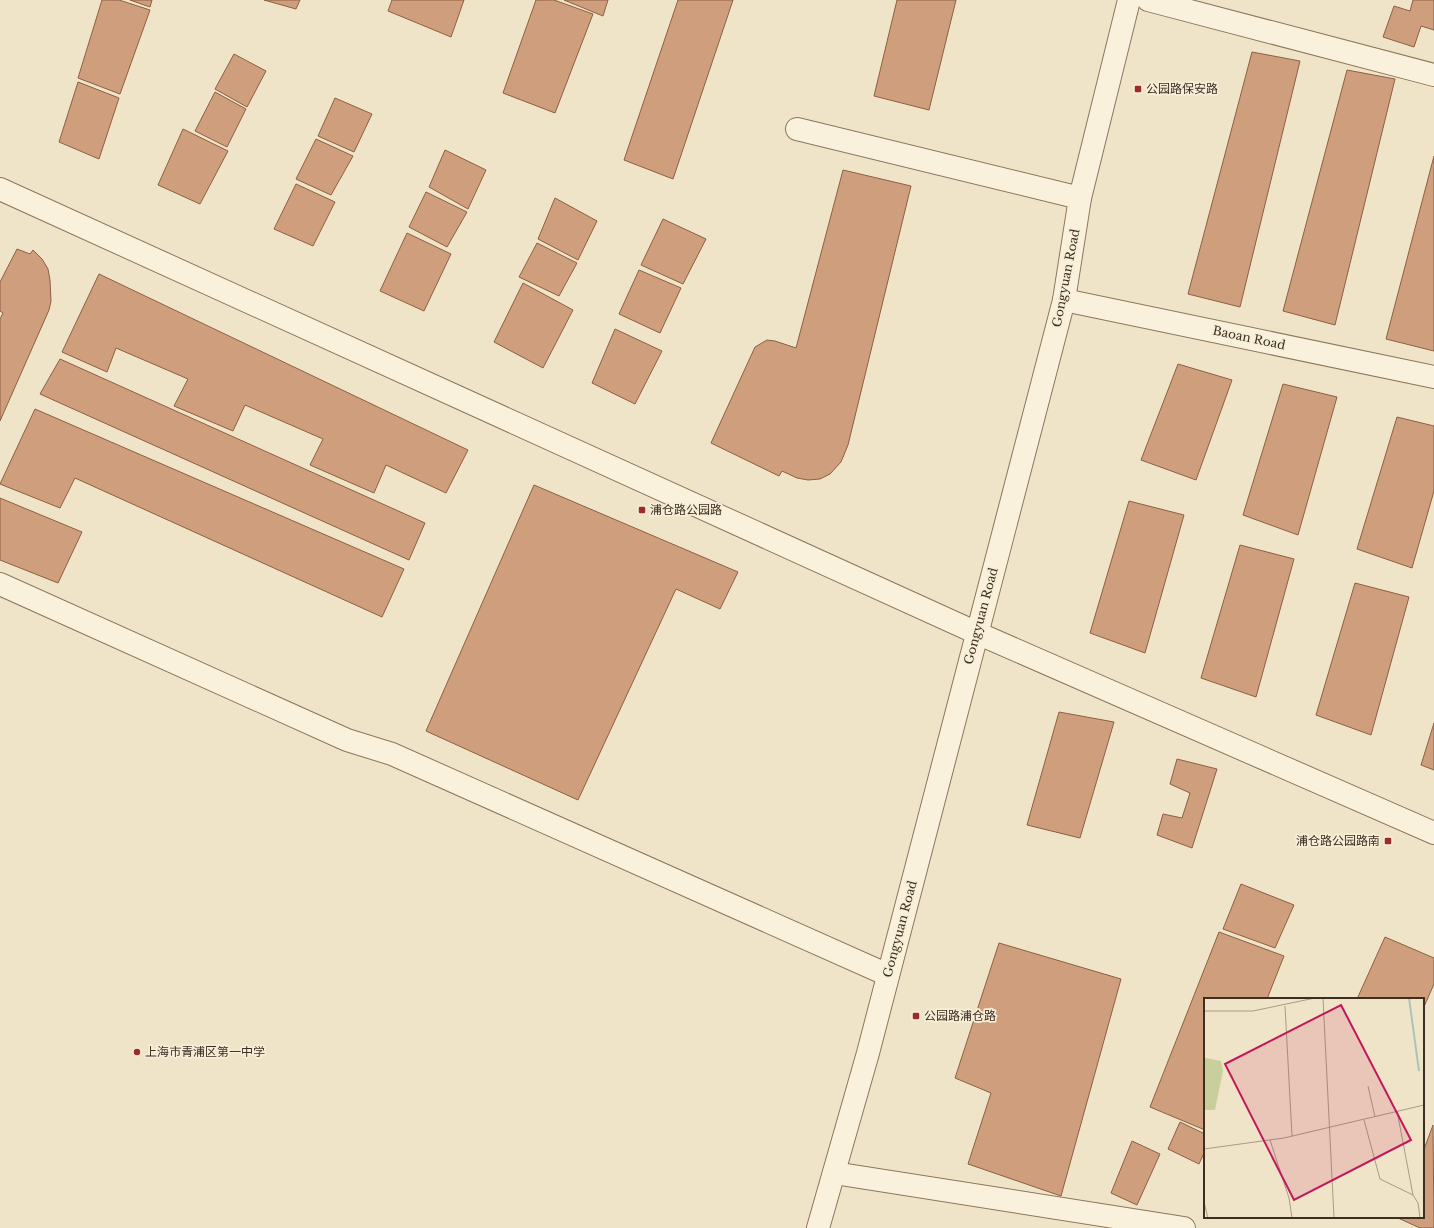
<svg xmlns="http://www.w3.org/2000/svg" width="1434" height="1228" viewBox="0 0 1434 1228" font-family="'Libre Baskerville','Noto Sans SC',serif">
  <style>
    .building { fill: #cf9f7d; stroke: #8d5f41 }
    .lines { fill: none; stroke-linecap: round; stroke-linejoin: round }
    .minor-casing { stroke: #8d765c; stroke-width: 24 }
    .minor { stroke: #faf1dc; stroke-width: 22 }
    .poi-dot { fill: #9e2a2b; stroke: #f7eed8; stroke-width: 1.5 }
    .labels { text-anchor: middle; stroke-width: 3.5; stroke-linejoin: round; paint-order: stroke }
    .poi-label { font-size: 12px; fill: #3d2e20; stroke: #f7eed8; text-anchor: start }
    .street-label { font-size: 12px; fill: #3d2e20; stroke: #f7eed8 }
    .inset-river { fill: none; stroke: #a9c4bc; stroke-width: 2 }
    .inset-road { fill: none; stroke: #a89b85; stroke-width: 1 }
    .view { fill: #c2185b; fill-opacity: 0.15; stroke: #c2185b; stroke-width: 2 }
    .inset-edge { fill: none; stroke: #3d2e20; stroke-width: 2 }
  </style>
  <rect width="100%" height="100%" fill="#f0e4c8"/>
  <!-- building -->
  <g class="building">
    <polygon points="102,0 119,0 150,10 120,94 78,78"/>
    <polygon points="130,0 152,0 150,7"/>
    <polygon points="264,0 300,0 296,9"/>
    <polygon points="392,0 464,0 451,37 388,11"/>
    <polygon points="536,0 554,0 593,14 555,113 503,93"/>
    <polygon points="564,0 608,0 603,16"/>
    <polygon points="678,0 733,0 673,179 624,160"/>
    <polygon points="897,0 956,0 929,110 874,96"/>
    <polygon points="1413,0 1434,0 1434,30 1421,26 1414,47 1383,37 1394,6 1410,11"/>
    <polygon points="1252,52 1300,61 1240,307 1188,294"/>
    <polygon points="234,54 266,71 247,107 215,89"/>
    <polygon points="1347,70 1395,79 1335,325 1283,311"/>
    <polygon points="78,82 119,98 99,159 59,142"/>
    <polygon points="215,92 246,109 227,147 195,131"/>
    <polygon points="335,98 372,114 354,152 318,136"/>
    <polygon points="183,129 228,151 200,204 158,185"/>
    <polygon points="316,139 353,156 331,195 296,179"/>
    <polygon points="445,150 486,170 468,209 429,187"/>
    <polygon points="1434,156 1434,351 1386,339"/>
    <polygon points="843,170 911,186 848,445 841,462 830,474 820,479 808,480 797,478 782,471 779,476 711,443 755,347 767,340 775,341 796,348"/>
    <polygon points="296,184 335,202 313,246 274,229"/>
    <polygon points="426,192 467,212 447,247 409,227"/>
    <polygon points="555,198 597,221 578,260 538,239"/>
    <polygon points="663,219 706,239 683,284 641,265"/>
    <polygon points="407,233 451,254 424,311 380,291"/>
    <polygon points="537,243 577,263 559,296 519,277"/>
    <polygon points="17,249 30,254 33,250 42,259 48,269 50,280 51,301 49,310 0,421 0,319 3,313 0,311 0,282"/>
    <polygon points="639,270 681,288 660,333 619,314"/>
    <polygon points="99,274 468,450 446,493 386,465 374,493 310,465 323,439 245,405 233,431 174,406 188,379 116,348 107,372 62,352"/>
    <polygon points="523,283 573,310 543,368 494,342"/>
    <polygon points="615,329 662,351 635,404 592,383"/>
    <polygon points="60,359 425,523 409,560 40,394"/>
    <polygon points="1178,364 1232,380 1196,480 1141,460"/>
    <polygon points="1283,384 1337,397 1298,535 1243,515"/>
    <polygon points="35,409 404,569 382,617 75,478 60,508 0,484"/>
    <polygon points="1397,417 1434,426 1434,491 1412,568 1357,549"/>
    <polygon points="534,485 738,572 720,609 676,589 578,800 426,731"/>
    <polygon points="0,498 82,532 58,583 0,560"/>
    <polygon points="1129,501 1184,515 1145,653 1090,633"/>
    <polygon points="1240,545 1294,559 1256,697 1201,678"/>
    <polygon points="1355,583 1409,597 1371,735 1316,715"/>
    <polygon points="1059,712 1114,722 1080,838 1027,825"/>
    <polygon points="1434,723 1434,770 1421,765"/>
    <polygon points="1177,759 1217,769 1192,848 1157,835 1163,814 1182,818 1190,793 1170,784"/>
    <polygon points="1241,884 1294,905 1275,948 1223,929"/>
    <polygon points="1219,932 1284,956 1267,999 1205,999 1205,1130 1150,1107"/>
    <polygon points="1385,937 1434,958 1434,984 1423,1009 1423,999 1357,999"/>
    <polygon points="999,943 1121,979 1061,1196 968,1164 991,1093 955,1078"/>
    <polygon points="1180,1122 1205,1134 1205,1151 1199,1164 1168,1149"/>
    <polygon points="1433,1125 1434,1228 1420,1228 1398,1218 1423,1217 1423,1152"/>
    <polygon points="1132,1141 1160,1154 1137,1205 1111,1193"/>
  </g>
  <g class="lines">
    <defs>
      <g id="minor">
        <polyline points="1148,0 1434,75"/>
        <polyline points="797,129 1080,198"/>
        <polyline points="0,189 977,633 1434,833"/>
        <polyline points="1064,300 1434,377"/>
        <polyline points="0,584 347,740 392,754 888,975"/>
        <polyline points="834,1173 1184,1228"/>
        <polyline points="818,1228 868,1053 1064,300 1080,198 1129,0"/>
      </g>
    </defs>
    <!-- minor casing -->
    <use href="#minor" class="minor-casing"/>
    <!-- minor -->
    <use href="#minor" class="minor"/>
  </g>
  <!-- markers -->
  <g class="poi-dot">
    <rect x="1134" y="85" width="8" height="8" rx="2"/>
    <rect x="638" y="506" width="8" height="8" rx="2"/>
    <rect x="1384" y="837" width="8" height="8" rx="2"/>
    <rect x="912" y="1012" width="8" height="8" rx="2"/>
    <circle cx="137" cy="1052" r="4"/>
  </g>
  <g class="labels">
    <!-- poi labels -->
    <g class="poi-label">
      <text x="1146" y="93">公园路保安路</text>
      <text x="650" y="514">浦仓路公园路</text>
      <text x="1380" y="845" text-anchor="end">浦仓路公园路南</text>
      <text x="924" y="1020">公园路浦仓路</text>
      <text x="145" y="1056">上海市青浦区第一中学</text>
    </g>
    <!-- street labels -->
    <g class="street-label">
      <text transform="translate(1066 278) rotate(-79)" y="4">Gongyuan Road</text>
      <text transform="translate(1249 338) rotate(12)" y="4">Baoan Road</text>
      <text transform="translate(981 616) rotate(-75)" y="4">Gongyuan Road</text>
      <text transform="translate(900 929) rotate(-75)" y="4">Gongyuan Road</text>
    </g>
  </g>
  <!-- overview -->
  <g transform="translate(1204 998)">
    <rect width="220" height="220" fill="#f0e4c8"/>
    <path d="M2 60 17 63 19 73 11 112H0V61Z" fill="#c9cf9b"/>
    <path class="inset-river" d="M205 0 215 73"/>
    <path class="inset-road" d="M119 0 130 220M81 8 88 138M0 13H49L111 0M164 88 171 119M193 113 209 197M160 122 176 181 209 197 214 205 216 220M66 142 85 200 88 220M0 151 80 140 220 107M0 204 4 220"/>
    <path class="view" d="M137 7 207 142 90 202 21 66Z"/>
    <rect width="220" height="220" class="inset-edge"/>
  </g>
</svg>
